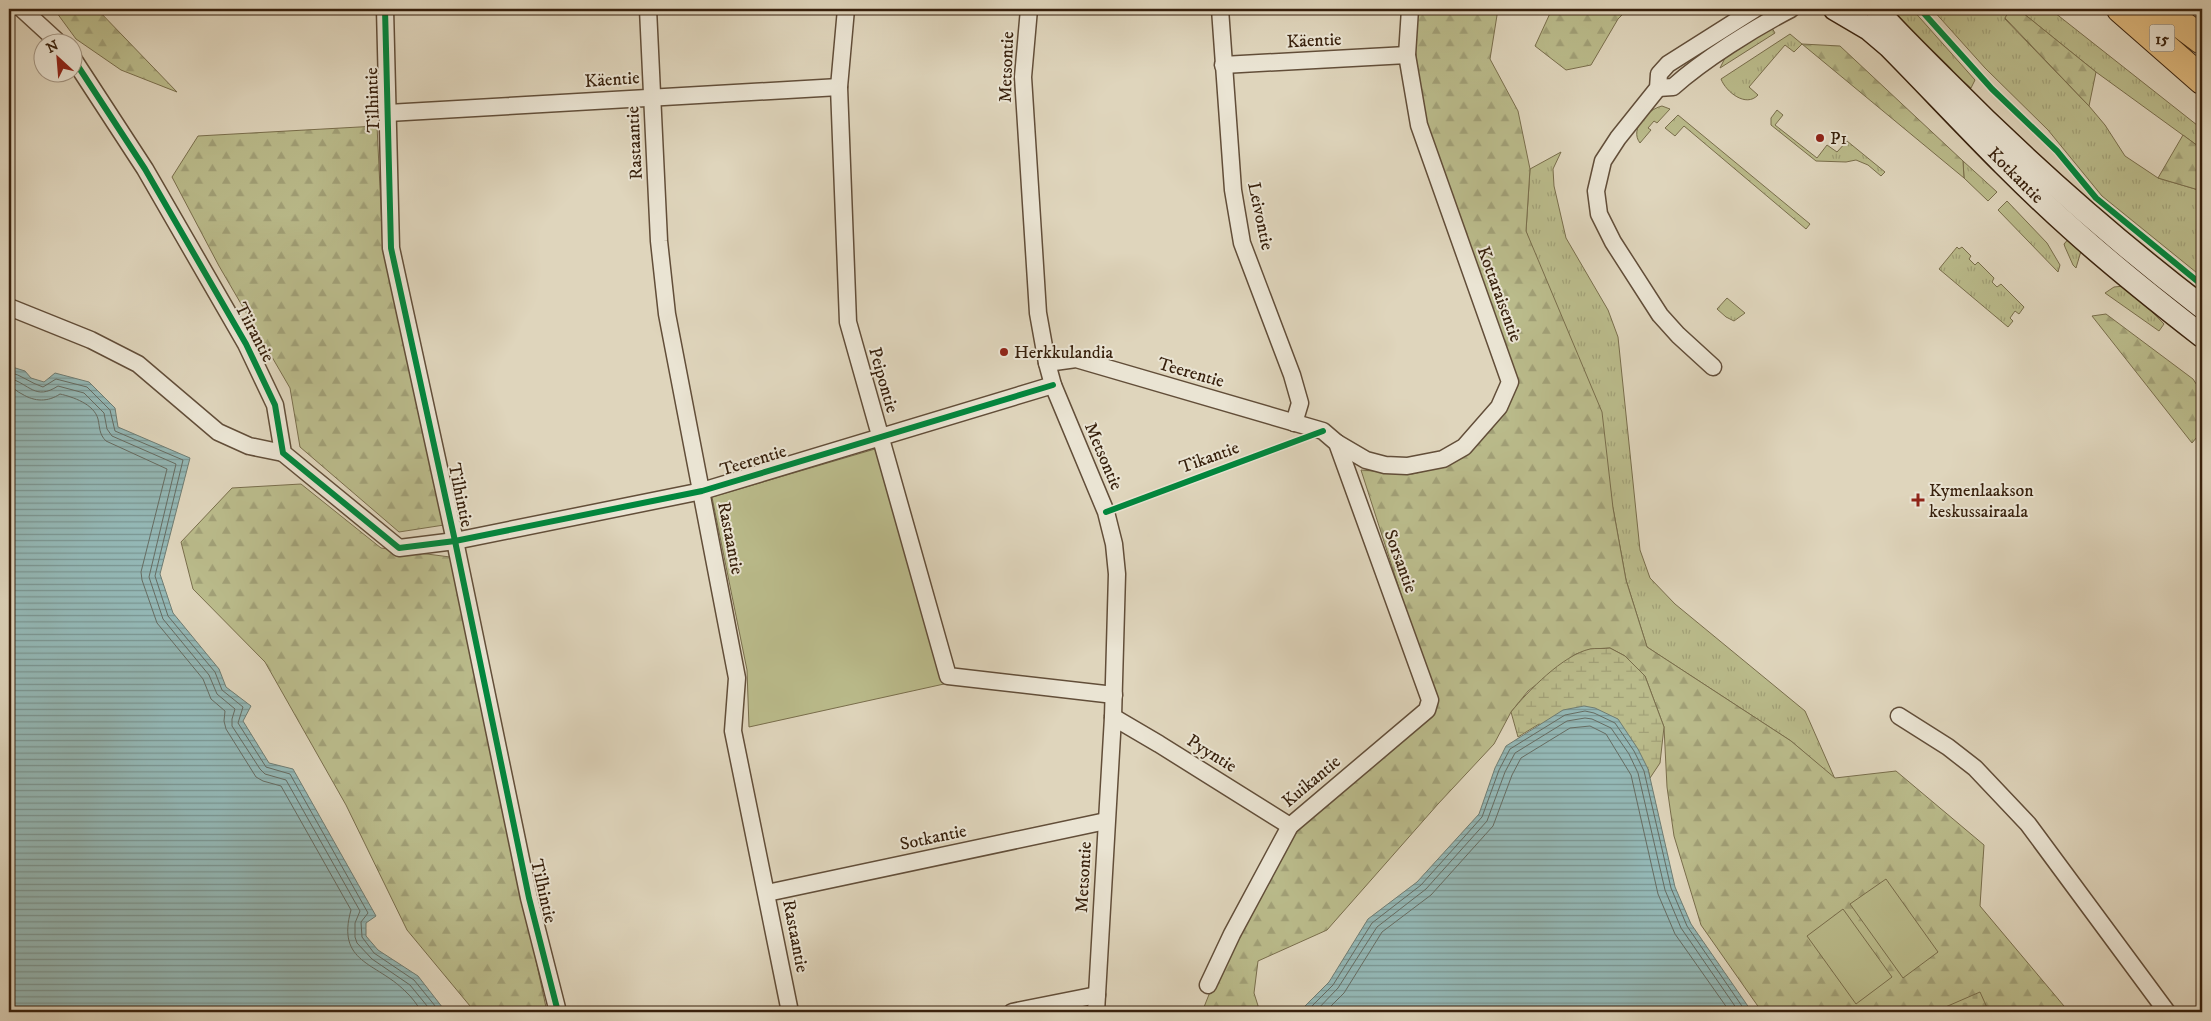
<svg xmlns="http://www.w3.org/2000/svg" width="2211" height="1021" viewBox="0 0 2211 1021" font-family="'IM FELL DW Pica',serif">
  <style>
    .grass { fill: url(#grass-tufts); stroke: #796e4c }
    .forest { fill: url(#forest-firs); stroke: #796e4c }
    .wetland { fill: url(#wetland-marsh); stroke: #796e4c }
    .cemetery { fill: url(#cemetery-stones); stroke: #796e4c }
    .green { fill: #babb8b; stroke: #796e4c }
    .water { fill: url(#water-rules); stroke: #6f7c72 }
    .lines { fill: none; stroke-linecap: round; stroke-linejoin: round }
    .shore { stroke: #666c62; stroke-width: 1 }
    .street-casing { stroke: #624e39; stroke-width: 19 }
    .secondary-casing { stroke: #38210d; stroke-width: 25 }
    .highway-casing { stroke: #38210d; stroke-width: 30 }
    .street { stroke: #eae4d3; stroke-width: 16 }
    .secondary { stroke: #eae4d3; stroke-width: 22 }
    .highway { stroke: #e0ba7e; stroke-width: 28 }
    .cycleway-casing { stroke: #eae4d3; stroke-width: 9 }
    .cycleway { stroke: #00873e; stroke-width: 6 }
    .poi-dot { fill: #8f2418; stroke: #eae4d3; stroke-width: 2 }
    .labels { text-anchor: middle; stroke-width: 4; stroke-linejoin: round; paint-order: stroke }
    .shield { fill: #eae4d3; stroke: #6d5c48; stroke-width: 1 }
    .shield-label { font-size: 16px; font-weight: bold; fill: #38210d }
    .street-label { font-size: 18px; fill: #38210d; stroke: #eae4d3 }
    .poi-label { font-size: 18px; fill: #38210d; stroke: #eae4d3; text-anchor: start }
  </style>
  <defs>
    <pattern id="grass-tufts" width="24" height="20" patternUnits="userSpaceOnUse" patternTransform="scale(1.25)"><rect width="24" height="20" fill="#babb8b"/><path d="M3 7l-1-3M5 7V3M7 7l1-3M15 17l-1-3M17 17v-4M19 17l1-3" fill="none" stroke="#a1a077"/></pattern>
    <pattern id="forest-firs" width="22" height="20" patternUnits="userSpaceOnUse" patternTransform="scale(1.25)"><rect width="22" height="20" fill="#babb8b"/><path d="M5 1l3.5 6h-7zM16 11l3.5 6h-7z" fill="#a1a077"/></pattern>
    <pattern id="wetland-marsh" width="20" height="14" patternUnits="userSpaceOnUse" patternTransform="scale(1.25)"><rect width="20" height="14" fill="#babb8b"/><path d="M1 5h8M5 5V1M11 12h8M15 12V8" fill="none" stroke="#a1a077"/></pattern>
    <pattern id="cemetery-stones" width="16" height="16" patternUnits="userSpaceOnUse" patternTransform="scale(1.25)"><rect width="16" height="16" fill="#babb8b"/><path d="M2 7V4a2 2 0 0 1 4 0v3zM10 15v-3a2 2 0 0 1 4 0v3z" fill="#a1a077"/></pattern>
    <pattern id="water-rules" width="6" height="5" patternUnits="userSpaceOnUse" patternTransform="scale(1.25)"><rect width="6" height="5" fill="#94b8b6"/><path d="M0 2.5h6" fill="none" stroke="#7a9592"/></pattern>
  </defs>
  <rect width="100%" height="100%" fill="#dfd5bc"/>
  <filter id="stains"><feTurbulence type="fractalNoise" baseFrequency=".004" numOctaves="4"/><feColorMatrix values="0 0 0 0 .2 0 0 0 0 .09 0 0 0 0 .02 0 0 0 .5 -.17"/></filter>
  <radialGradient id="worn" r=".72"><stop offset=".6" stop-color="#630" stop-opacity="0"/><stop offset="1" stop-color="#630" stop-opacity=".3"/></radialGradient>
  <!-- grass -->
  <g class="grass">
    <polygon points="1886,9 1912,9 1975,80 1971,88 1918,42"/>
    <polygon points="1932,9 2010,9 2005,19 2089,106 2105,125 2125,156 2158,178 2202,191 2202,277 2102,196 2048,130 1985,68"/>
    <polygon points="2018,9 2050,9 2202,129 2202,149 2096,72"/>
    <polygon points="1772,28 1775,33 1720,68 1725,58"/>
    <path d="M1790 34 1802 44 1794 52 1785 45 1749 87 1758 95C1746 108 1726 92 1721 79Z"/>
    <path d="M1662 106 1670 109 1657 123 1654 121 1648 128 1651 130 1640 143C1629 129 1648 109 1662 106Z"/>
    <polygon points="1777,110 1783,115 1775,125 1817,158 1827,145 1837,152 1847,141 1885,172 1881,176 1868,165 1856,160 1846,162 1816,161 1771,125 1771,118"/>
    <polygon points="1678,115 1810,224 1806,229 1684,126 1675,136 1665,128"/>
    <polygon points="1561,152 1553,169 1554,186 1566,238 1608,310 1618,337 1640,550 1650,578 1675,604 1805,711 1835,779 1791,741 1647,647 1626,580 1613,508 1526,231 1530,169"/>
    <polygon points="1963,161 1997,192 1988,201 1964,178"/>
    <polygon points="2007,201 2047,243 2060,265 2058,272 1998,210"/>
    <polygon points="2071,236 2081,251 2076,268 2073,265 2065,247 2064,244"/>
    <polygon points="1957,247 1959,249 1962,247 1971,256 1969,259 1975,265 1978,262 1994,278 1992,282 1997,287 2001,284 2024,307 2019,314 2015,311 2010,318 2013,321 2008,327 1939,269"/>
    <polygon points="2124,286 2133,292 2164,324 2159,331 2105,293 2114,287"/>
    <polygon points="1727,298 1745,313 1734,321 1726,317 1717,309"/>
  </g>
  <!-- forest -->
  <g class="forest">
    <polygon points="54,9 97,9 177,92 121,70 76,39"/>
    <polygon points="1418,9 1498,9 1490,59 1518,111 1530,169 1526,231 1602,412 1613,508 1626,580 1647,647 1791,741 1835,778 1896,771 1984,845 1980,906 2069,1012 1762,1012 1701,925 1674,836 1667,787 1664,727 1645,676 1625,656 1610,648 1591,649 1576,654 1528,691 1511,712 1494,744 1438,804 1327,930 1258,961 1254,993 1260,1012 1202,1012 1212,987 1294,831 1435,700 1361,470 1412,474 1443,467 1478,444 1505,412 1517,385 1426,126 1414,55"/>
    <polygon points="1552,9 1628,9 1618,19 1591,65 1566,70 1535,46"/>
    <polygon points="2010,9 2018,9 2096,72 2089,106 2005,18"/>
    <polygon points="1802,44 1840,46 1963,161 1964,178"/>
    <polygon points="377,126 383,250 444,525 399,532 300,447 290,388 219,266 172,177 198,136"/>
    <polygon points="2183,135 2202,149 2202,191 2158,178"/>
    <polygon points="2106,314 2193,379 2202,393 2202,431 2192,443 2092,316"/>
    <polygon points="301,484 381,548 450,557 547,1012 475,1012 407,930 346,805 265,662 193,589 181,542 232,488"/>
  </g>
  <!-- wetland -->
  <path class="wetland" d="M1610 648 1625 656 1645 676 1664 727 1660 763 1650 778 1648 769 1539 724 1518 737 1511 712C1528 691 1563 655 1590 649 1596 648 1604 649 1610 648Z"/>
  <!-- cemetery -->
  <polygon class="cemetery" points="1980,992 1989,1012 1934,1012"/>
  <!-- green -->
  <g class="green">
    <polygon points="875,449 944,684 749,727 747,670 712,497"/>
    <polygon points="1886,879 1938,952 1903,978 1850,904"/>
    <polygon points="1843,909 1892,977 1856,1004 1807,936"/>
  </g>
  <!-- water -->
  <g class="water">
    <polygon points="9,366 25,371 31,378 44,382 55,373 89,382 115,408 118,427 190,458 160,574 173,613 219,669 226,687 251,706 243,721 269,763 293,769 376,916 366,923 366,936 378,950 418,976 446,1012 9,1012"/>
    <polygon points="1584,706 1595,708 1618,719 1638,749 1648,769 1675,887 1691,924 1752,1012 1299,1012 1329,982 1368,919 1417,882 1479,814 1495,768 1506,746 1563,710"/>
  </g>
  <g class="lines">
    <!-- shore -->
    <g class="shore">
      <path d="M9 372C22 375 30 383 43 387L56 379 87 387 110 410 115 431 183 460 155 576 168 616 215 672 222 690 243 707 238 723 266 767 290 774 368 913 361 922 362 937 374 953 414 980 440 1012"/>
      <path d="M9 378C30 384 35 401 58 386L84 393 104 413 107 429 112 436 176 464 149 577 163 619 209 675 217 694 235 709 232 719V726L260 769 265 774 286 780 360 911 355 923V937L357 943 372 959 410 985 432 1012"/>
      <path d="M9 386C15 388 17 392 22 394 35 402 48 402 60 394 73 397 94 404 98 419 100 428 99 434 106 441L167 469 141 572 142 580 157 623 203 679 211 699 225 711 224 721 226 729 256 777 263 781 281 786 351 910C336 963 376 962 405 991 412 997 417 1005 422 1012"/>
      <polyline points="1306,1012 1333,985 1372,923 1421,885 1482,817 1499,770 1510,749 1565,715 1585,711 1594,713 1615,723 1634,751 1644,771 1671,888 1687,926 1746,1012"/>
      <polyline points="1315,1012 1338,988 1377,927 1426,889 1487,821 1505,772 1515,753 1567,721 1585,718 1592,719 1611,728 1629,754 1638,773 1665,890 1681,928 1739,1012"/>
      <polyline points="1325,1012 1344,993 1382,932 1431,895 1493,826 1512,775 1521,758 1570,728 1590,726 1606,734 1631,775 1658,894 1675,934 1730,1012"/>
    </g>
    <defs>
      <g id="street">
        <polyline points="22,9 58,42"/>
        <polyline points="385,9 391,248 455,541 529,898 558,1012"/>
        <polyline points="648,9 659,241 667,314 737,678 733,731 790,1012"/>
        <polyline points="846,9 839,87 848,322 948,676 1114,695"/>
        <polyline points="1029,9 1023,77 1038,313 1047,363 1053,385 1106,512 1114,544 1117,574 1113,717 1096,1012"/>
        <polyline points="1220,9 1233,190 1242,243 1292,375 1300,403 1294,423"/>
        <polyline points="72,57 145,169 246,344 275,405 283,453 399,548 455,541 702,491 1053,385"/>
        <polyline points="1223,65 1407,55"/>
        <path d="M1658 88 1673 87C1703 60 1754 28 1791 9"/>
        <polyline points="388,113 839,87"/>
        <polyline points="9,307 91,340 138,364 218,432 249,446 283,453"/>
        <polyline points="1047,363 1076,359 1323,431 1337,443 1430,700 1427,710 1290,826 1232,934 1208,985"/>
        <polyline points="1713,367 1678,335 1660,315 1613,242 1599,214 1596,191 1603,161 1618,138 1658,88 1659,74 1668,64 1755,9"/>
        <polyline points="1337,443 1366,460 1385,465 1407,466 1443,459 1464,447 1499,407 1510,382 1419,125 1407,55 1410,9"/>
        <polyline points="1899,716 1948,747 1975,768 2028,824 2167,1012"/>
        <polyline points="1113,717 1159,744 1290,826"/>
        <polyline points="767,893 1106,821"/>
        <polyline points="1012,1012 1097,995"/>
      </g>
      <g id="secondary">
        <path d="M1835 9 1869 29 1889 46C1949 107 2007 171 2071 228 2113 266 2157 301 2202 336"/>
        <path d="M1876 9C1898 34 1922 57 1945 80 2026 162 2111 237 2202 307"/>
      </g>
      <g id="highway">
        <polyline points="2121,9 2202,80"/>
        <polyline points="2161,9 2202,40"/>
      </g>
    </defs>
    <!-- street casing -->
    <use href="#street" class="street-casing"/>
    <!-- secondary casing -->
    <use href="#secondary" class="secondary-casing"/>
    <!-- highway casing -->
    <use href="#highway" class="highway-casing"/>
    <!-- street -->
    <use href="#street" class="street"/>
    <!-- secondary -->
    <use href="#secondary" class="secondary"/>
    <!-- highway -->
    <use href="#highway" class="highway"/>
    <defs>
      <g id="cycleway">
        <polyline points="385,9 391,248 455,541 529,898 558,1012"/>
        <polyline points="1920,9 1992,89 2057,151 2096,198 2202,285"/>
        <polyline points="72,57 145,169 246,344 275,405 283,453 399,548 455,541 702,491 1053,385"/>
        <polyline points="1106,512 1323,431"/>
      </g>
    </defs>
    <!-- cycleway casing -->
    <use href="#cycleway" class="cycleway-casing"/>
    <!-- cycleway -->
    <use href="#cycleway" class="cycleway"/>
  </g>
  <!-- markers -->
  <g class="poi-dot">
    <circle cx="1820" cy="138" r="5"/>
    <circle cx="1004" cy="352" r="5"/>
    <path d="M1915.5 492.5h5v5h5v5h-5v5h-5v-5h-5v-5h5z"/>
  </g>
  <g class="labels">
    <!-- shield labels -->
    <rect class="shield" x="2149.5" y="24.5" width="25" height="27" rx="4"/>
    <g class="shield-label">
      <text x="2162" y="44">15</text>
    </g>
    <!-- street labels -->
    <g class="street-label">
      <text transform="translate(1314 40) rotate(-3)" y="6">Käentie</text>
      <text transform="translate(1006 67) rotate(-88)" y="6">Metsontie</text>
      <text transform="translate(612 79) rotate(-4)" y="6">Käentie</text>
      <text transform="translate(372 100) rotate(-92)" y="6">Tilhintie</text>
      <text transform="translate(634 143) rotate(-93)" y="6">Rastaantie</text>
      <text transform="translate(2016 175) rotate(45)" y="6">Kotkantie</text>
      <text transform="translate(1261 216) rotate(78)" y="6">Leivontie</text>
      <text transform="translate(1500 294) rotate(70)" y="6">Kottaraisentie</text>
      <text transform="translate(255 332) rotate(62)" y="6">Tiirantie</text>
      <text transform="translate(1191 372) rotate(16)" y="6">Teerentie</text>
      <text transform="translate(884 380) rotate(74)" y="6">Peipontie</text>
      <text transform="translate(1104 456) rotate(67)" y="6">Metsontie</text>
      <text transform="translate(1209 457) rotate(-20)" y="6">Tikantie</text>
      <text transform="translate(753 460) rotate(-17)" y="6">Teerentie</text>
      <text transform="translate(461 495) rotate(78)" y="6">Tilhintie</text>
      <text transform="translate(731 538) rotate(79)" y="6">Rastaantie</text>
      <text transform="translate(1401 561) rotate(70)" y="6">Sorsantie</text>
      <text transform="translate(1212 753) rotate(32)" y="6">Pyyntie</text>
      <text transform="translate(1311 781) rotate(-40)" y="6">Kuikantie</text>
      <text transform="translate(933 837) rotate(-12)" y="6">Sotkantie</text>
      <text transform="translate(1083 877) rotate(-87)" y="6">Metsontie</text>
      <text transform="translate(544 891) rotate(77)" y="6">Tilhintie</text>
      <text transform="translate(796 936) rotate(79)" y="6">Rastaantie</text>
    </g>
    <!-- poi labels -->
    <g class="poi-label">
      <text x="1830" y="144">P1</text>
      <text x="1014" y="358">Herkkulandia</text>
      <text x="1929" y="496">Kymenlaakson<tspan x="1929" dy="21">keskussairaala</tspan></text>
    </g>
  </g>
  <!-- margin -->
  <rect width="2211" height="1021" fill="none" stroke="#dfd5bc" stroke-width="30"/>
  <rect x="10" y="10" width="2191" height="1001" fill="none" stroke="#38210d" stroke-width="2.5"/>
  <rect x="15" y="15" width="2181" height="991" fill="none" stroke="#38210d"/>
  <!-- north arrow -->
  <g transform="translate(58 58) rotate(334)"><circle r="24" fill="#eae4d3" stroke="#a39684"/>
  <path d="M0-4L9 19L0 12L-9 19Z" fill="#8f2418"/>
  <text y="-8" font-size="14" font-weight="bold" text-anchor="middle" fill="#38210d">N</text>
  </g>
  <rect width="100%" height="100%" filter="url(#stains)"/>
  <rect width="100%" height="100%" fill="url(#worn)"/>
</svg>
